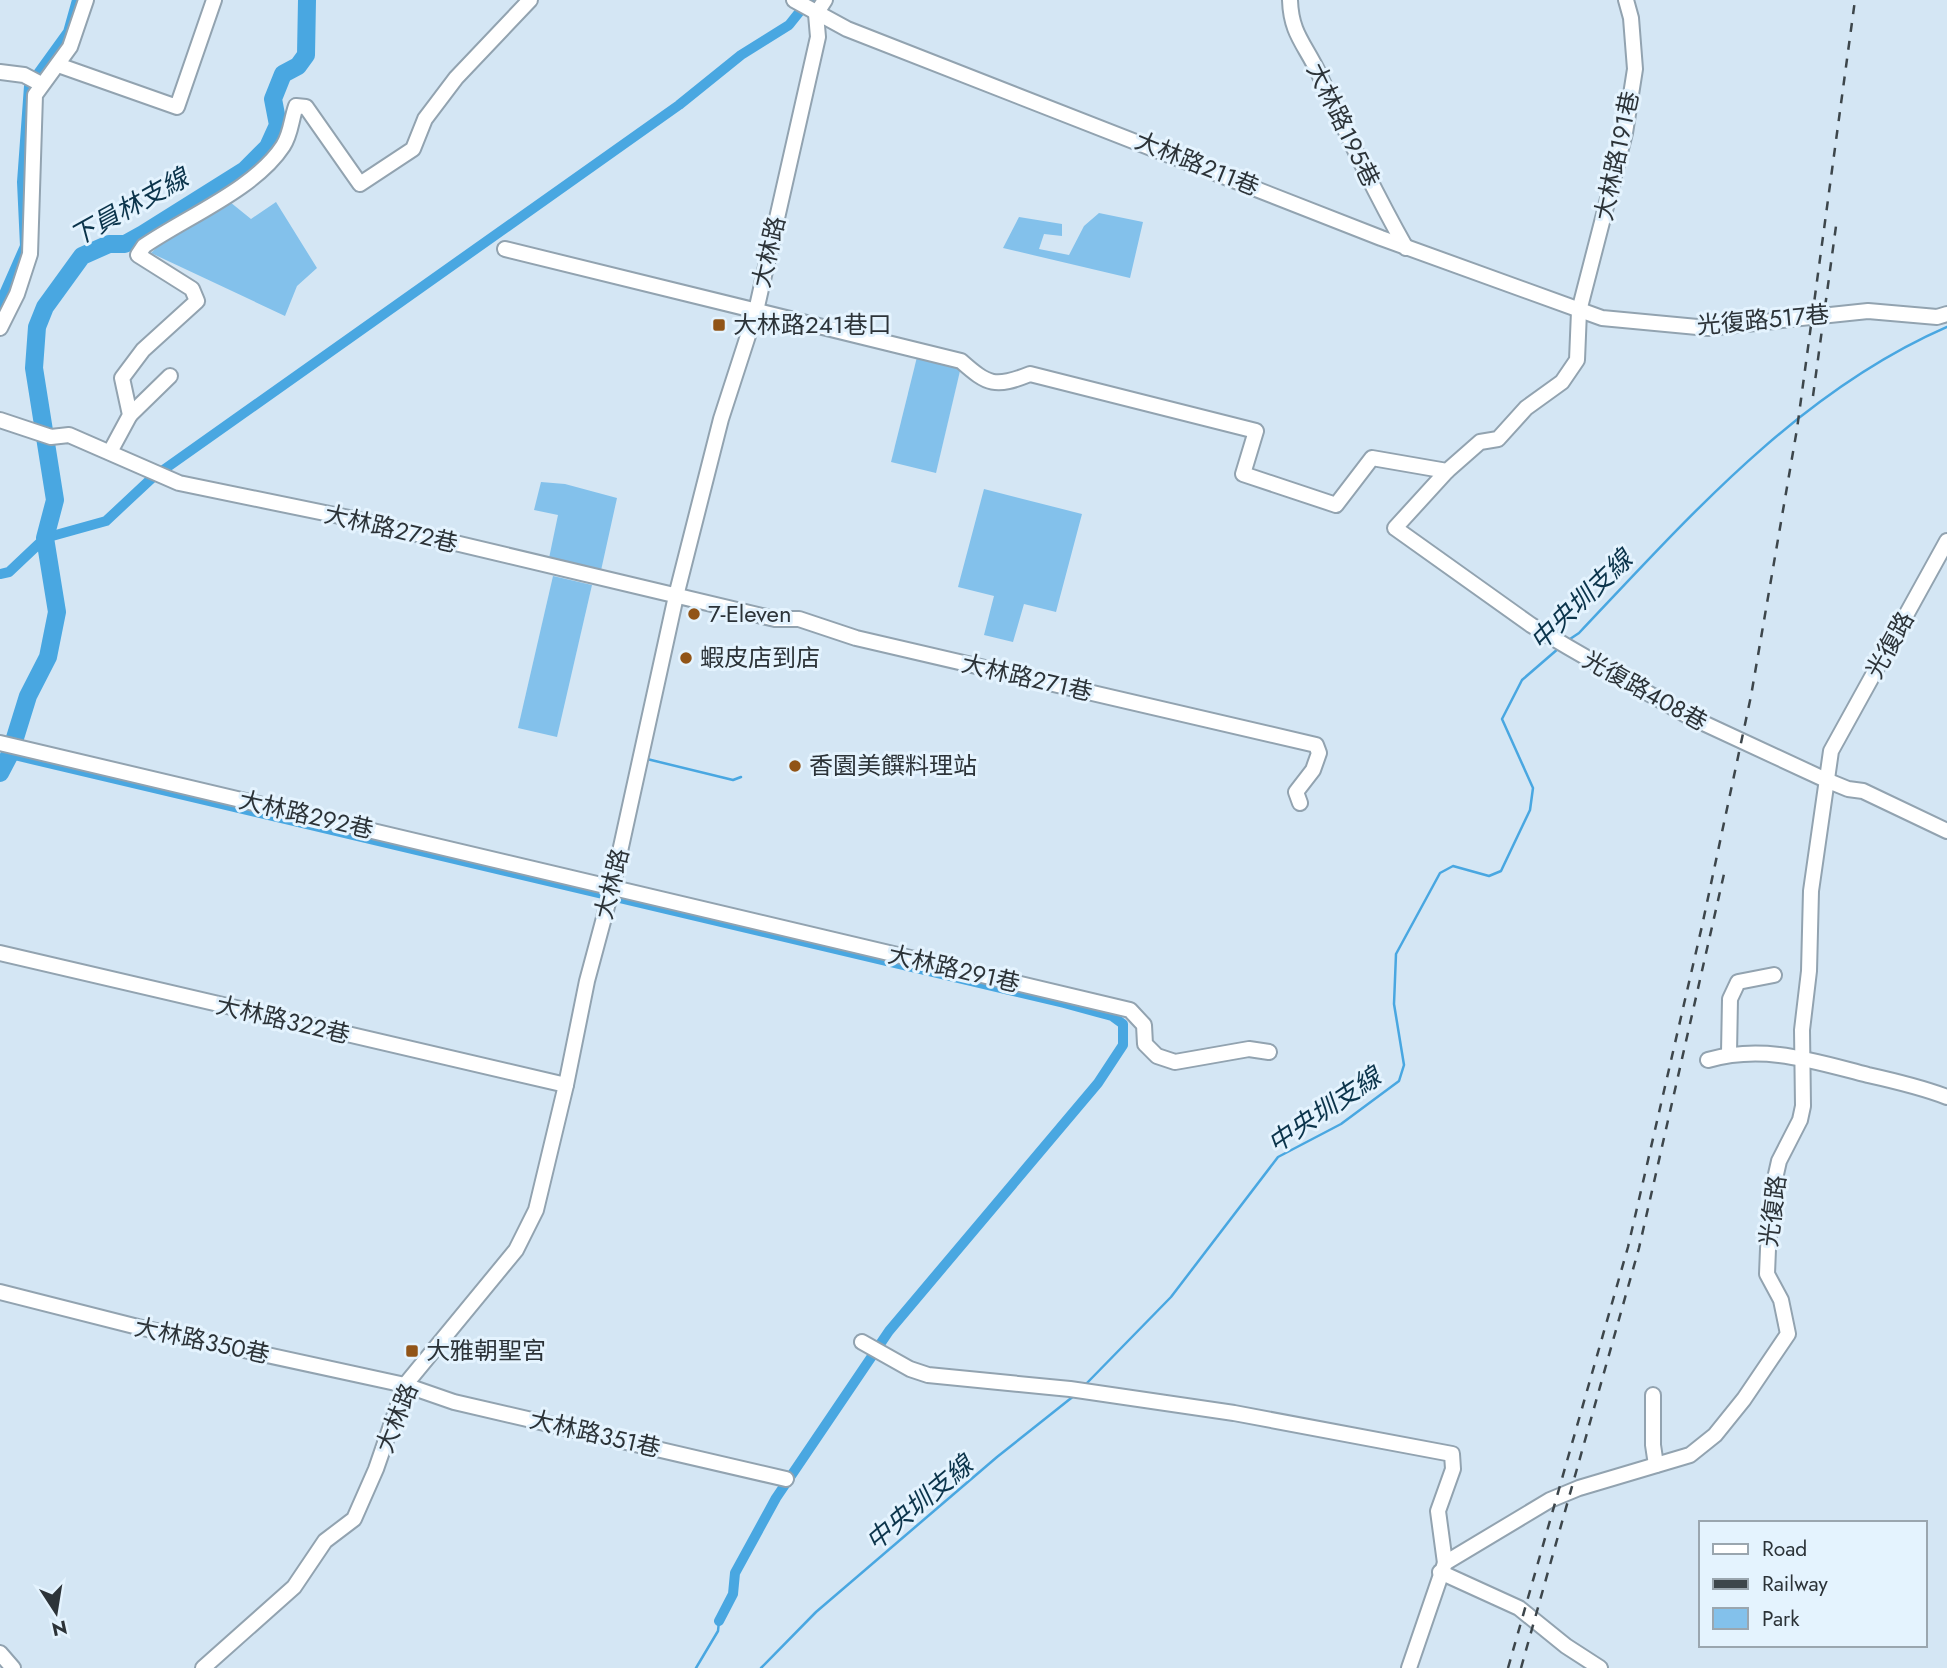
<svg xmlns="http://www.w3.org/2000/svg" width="1947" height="1668" viewBox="0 0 1947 1668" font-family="Jost,'Noto Sans TC',sans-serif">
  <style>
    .green { fill: #83c1eb }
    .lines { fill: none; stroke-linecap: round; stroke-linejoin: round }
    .stream { stroke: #49a7e1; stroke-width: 2.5 }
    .canal { stroke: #49a7e1; stroke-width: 10 }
    .river { stroke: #49a7e1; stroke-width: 18 }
    .minor-casing { stroke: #92a3b0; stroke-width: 18 }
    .minor { stroke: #fff; stroke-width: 14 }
    .rail { stroke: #3d464b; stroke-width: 2.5; stroke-dasharray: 9 9; stroke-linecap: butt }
    .poi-dot { fill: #915417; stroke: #e4f3fe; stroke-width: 2.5 }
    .labels { text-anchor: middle; stroke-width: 6; stroke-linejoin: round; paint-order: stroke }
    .street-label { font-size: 24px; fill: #2c3338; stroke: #e4f3fe }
    .poi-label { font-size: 24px; fill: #2c3338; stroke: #e4f3fe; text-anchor: start }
    .water-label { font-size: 26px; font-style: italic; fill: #0b344b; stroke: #e4f3fe }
  </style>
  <rect width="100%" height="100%" fill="#d4e6f4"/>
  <!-- green -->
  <g class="green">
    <polygon points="230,202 251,219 276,202 317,268 297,286 285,316 151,253 170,235"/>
    <polygon points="1099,213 1143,222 1130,278 1003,248 1019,217 1062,224 1062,236 1044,234 1039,249 1069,255 1084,226"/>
    <polygon points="918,353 956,363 960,371 936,473 891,462"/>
    <polygon points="541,482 565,484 617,498 600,575 548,563 558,515 534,510"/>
    <polygon points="984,489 1082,514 1056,612 1024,604 1013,642 984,635 994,596 958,587"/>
    <polygon points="553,576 592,585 557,737 518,728"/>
  </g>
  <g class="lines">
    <!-- stream -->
    <g class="stream">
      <path d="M1567 641 1579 633C1689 517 1798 392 1947 327"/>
      <polyline points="647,759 733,780 741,777"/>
      <polyline points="1085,1385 1171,1297 1278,1157 1341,1124 1399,1081 1404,1065 1394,1004 1396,954 1440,873 1453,866 1489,876 1501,871 1530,810 1533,788 1502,719 1522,680 1559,648"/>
      <polyline points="696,1668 718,1631 719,1621"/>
      <polyline points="761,1668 816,1612 997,1457 1075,1395"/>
    </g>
    <!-- canal -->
    <g class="canal">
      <polyline points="0,303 25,246 22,182 29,86 68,32 77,0"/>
      <polyline points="0,574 9,572 45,538 106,521 152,478 679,105 741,55 789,25 809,0"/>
      <polyline points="10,754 1064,1003 1112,1016 1123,1024 1123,1045 1098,1083 889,1331 776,1498 735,1573 733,1594 719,1621"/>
    </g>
    <!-- river -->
    <polyline class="river" points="0,773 10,754 28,696 48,657 57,612 45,538 55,500 34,368 37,327 45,307 82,256 109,244 125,244 143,234 245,170 268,147 278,125 273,99 283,74 298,66 306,55 307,0"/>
    <defs>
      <g id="minor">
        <polyline points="794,0 847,29 1381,238 1602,318 1708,328 1868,311 1937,317 1947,314"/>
        <path d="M1290 0C1291 34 1305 44 1319 74 1346 133 1374 191 1406 248"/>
        <polyline points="58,65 177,107 214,0"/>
        <polyline points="0,72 24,75 41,84"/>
        <path d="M505 249 961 361C988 385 995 388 1030 374L1256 431 1243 474 1336 505 1372 458 1447 471 1480 442 1498 439 1526 408 1562 382 1577 360 1579 311 1625 133 1635 69 1631 18 1626 0"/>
        <polyline points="0,328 17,294 30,254 35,95 70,47 86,0"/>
        <polyline points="130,415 170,376"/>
        <polyline points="0,420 51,437 69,435 179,483 354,519 775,619 799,619 856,638 1316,745 1319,753 1313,770 1296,792 1300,803"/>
        <path d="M110 452 130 415 122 378 143 350 197 301 192 289 138 255 144 246C186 217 255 189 283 146 291 134 291 120 296 106L306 107 360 184 413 149 425 119 456 78 530 0"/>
        <polyline points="1447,471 1395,528 1531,625 1568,647 1686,715 1826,780 1848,789 1863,791 1947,831"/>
        <polyline points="0,743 1130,1010 1144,1025 1145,1044 1157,1056 1175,1062 1249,1049 1269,1052"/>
        <polyline points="0,953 566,1085"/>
        <polyline points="1729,1053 1730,999 1738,982 1774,975"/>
        <path d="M1708 1060C1764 1044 1813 1061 1868 1075 1895 1081 1921 1087 1947 1097"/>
        <polyline points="0,1292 138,1327 405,1385 454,1402 786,1479"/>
        <polyline points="862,1342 910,1369 928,1375 1070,1389 1234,1413 1452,1454 1453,1469 1438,1511 1445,1563"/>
        <polyline points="1653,1395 1653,1445 1656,1465"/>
        <polyline points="1440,1572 1519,1608 1566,1646 1600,1668"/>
        <polyline points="0,1653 13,1668"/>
        <polyline points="203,1668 294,1587 325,1541 354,1519 376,1469 405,1385 516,1250 536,1210 566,1085 587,981 612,888 676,596 721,419 756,311 818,37 816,14 825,0"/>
        <polyline points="1409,1668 1445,1563 1550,1500 1579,1488 1690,1455 1715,1435 1744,1399 1788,1334 1781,1300 1767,1274 1768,1249 1772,1192 1779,1161 1800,1120 1803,1106 1802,1030 1809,971 1811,891 1831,751 1947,541"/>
      </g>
    </defs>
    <!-- minor casing -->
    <use href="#minor" class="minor-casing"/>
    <!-- minor -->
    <use href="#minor" class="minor"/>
    <!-- rail -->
    <g class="rail">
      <polyline points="1813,396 1836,226"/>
      <polyline points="1508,1668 1628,1247 1702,926 1751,696 1797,429 1855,0"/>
      <polyline points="1521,1668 1639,1248 1724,874"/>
    </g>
  </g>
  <!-- markers -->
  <g class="poi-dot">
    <rect x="712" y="318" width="14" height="14" rx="3.5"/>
    <circle cx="694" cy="614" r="7"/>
    <circle cx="686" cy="658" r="7"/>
    <circle cx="795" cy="766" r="7"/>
    <rect x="405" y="1344" width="14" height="14" rx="3.5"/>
  </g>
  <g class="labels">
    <!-- street labels -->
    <g class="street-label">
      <text transform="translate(1343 125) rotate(64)" y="8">大林路195巷</text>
      <text transform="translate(1617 156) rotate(-78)" y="8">大林路191巷</text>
      <text transform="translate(1197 164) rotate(22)" y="8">大林路211巷</text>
      <text transform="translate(769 252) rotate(-77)" y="8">大林路</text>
      <text transform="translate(1763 320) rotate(-5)" y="8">光復路517巷</text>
      <text transform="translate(391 529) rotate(13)" y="8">大林路272巷</text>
      <text transform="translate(1890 645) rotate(-61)" y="8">光復路</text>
      <text transform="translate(1027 678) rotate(13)" y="8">大林路271巷</text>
      <text transform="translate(1645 691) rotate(29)" y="8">光復路408巷</text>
      <text transform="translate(306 815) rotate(13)" y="8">大林路292巷</text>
      <text transform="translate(612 884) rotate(-76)" y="8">大林路</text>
      <text transform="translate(954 969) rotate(13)" y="8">大林路291巷</text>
      <text transform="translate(283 1020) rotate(13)" y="8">大林路322巷</text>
      <text transform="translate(1773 1211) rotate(-83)" y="8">光復路</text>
      <text transform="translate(202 1341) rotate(12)" y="8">大林路350巷</text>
      <text transform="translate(397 1418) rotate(-68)" y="8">大林路</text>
      <text transform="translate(595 1434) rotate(13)" y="8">大林路351巷</text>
    </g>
    <!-- poi labels -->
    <g class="poi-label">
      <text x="733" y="333">大林路241巷口</text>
      <text x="708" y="622">7-Eleven</text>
      <text x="700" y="666">蝦皮店到店</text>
      <text x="809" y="774">香園美饌料理站</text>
      <text x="426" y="1359">大雅朝聖宮</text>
    </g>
    <!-- water labels -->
    <g class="water-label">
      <text transform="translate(129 207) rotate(-29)" y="9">下員林支線</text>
      <text transform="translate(1581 600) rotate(-44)" y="9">中央圳支線</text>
      <text transform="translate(1324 1110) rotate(-34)" y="9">中央圳支線</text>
      <text transform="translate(919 1503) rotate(-40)" y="9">中央圳支線</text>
    </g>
  </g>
  <!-- legend -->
  <rect x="1699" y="1521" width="228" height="126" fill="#e4f3fe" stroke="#9aa6af" stroke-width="2"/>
  <rect x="1713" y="1544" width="35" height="10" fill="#ffffff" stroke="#9aa6af" stroke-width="2"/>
  <text x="1762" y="1556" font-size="21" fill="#2c3338">Road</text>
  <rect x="1713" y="1579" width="35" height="10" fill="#3d464b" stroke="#9aa6af" stroke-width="2"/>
  <text x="1762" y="1591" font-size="21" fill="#2c3338">Railway</text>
  <rect x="1713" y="1608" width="35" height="21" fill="#83c1eb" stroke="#9aa6af" stroke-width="2"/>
  <text x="1762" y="1626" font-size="21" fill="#2c3338">Park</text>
  <!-- north arrow -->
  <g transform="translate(56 1612) rotate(168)" stroke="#e4f3fe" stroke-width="5" paint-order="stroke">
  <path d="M0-5L12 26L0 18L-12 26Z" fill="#2c3338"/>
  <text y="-10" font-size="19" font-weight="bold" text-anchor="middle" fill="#2c3338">N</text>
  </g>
</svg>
